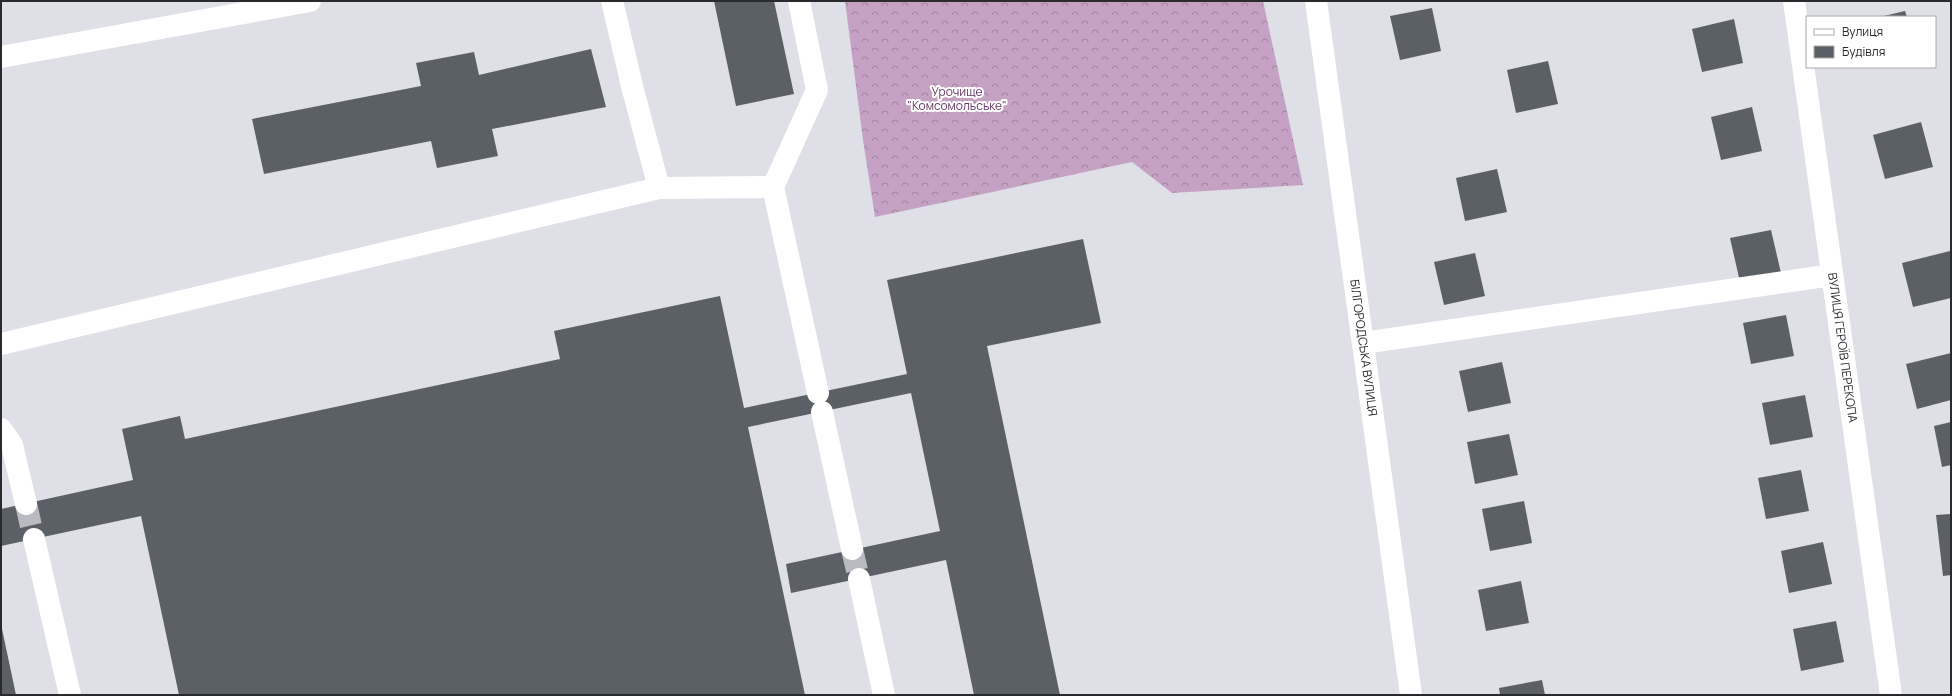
<svg xmlns="http://www.w3.org/2000/svg" width="1952" height="696" viewBox="0 0 1952 696" font-family="Manrope,sans-serif">
  <style>
    .forest { fill: url(#forest-crowns) }
    .building { fill: #5b6066 }
    .lines { fill: none; stroke-linecap: round; stroke-linejoin: round }
    .minor-tunnel { stroke: #babbc2; stroke-width: 22; stroke-dasharray: 22 11; stroke-linecap: butt }
    .minor { stroke: #fff; stroke-width: 22 }
    .labels { text-anchor: middle; stroke-width: 4; stroke-linejoin: round; paint-order: stroke }
    .park-label { font-size: 12px; fill: #653864; stroke: #fff }
    .street-label { font-size: 12px; fill: #292a2d; stroke: #fff }
  </style>
  <defs>
    <pattern id="forest-crowns" width="20" height="18" patternUnits="userSpaceOnUse"><rect width="20" height="18" fill="#c5a2c3"/><path d="M2 6a3 3 0 1 1 6 0M12 15a3 3 0 1 1 6 0" fill="none" stroke="#a0849f"/></pattern>
  </defs>
  <rect width="100%" height="100%" fill="#dedfe7"/>
  <!-- forest -->
  <polygon class="forest" points="845,1 1263,1 1303,185 1172,193 1132,162 875,217 863,140"/>
  <!-- building -->
  <g class="building">
    <polygon points="714,1 774,1 794,94 736,106"/>
    <polygon points="1432,8 1441,51 1400,60 1390,16"/>
    <polygon points="1905,11 1907,17 1884,17 1884,16"/>
    <polygon points="1734,19 1743,63 1702,72 1692,29"/>
    <polygon points="591,49 606,107 492,129 498,156 437,168 431,141 264,174 252,119 421,86 416,63 474,52 479,75"/>
    <polygon points="1548,61 1558,104 1516,113 1507,70"/>
    <polygon points="1752,107 1762,151 1721,160 1711,117"/>
    <polygon points="1921,122 1933,167 1885,179 1873,135"/>
    <polygon points="1497,169 1507,212 1465,221 1456,178"/>
    <polygon points="1771,230 1781,273 1740,282 1730,238"/>
    <polygon points="1083,239 1101,323 987,346 1060,695 974,695 946,560 791,593 786,564 940,531 911,393 748,427 805,695 179,695 141,516 1,546 1,509 133,480 122,429 180,416 185,439 560,359 554,331 720,296 744,408 907,374 887,280"/>
    <polygon points="1950,251 1951,298 1913,307 1902,263"/>
    <polygon points="1475,253 1485,296 1444,305 1434,262"/>
    <polygon points="1786,315 1794,356 1751,364 1743,323"/>
    <polygon points="1951,353 1951,400 1917,409 1906,364"/>
    <polygon points="1502,362 1511,403 1468,412 1459,371"/>
    <polygon points="1805,395 1813,437 1770,445 1762,403"/>
    <polygon points="1951,422 1951,465 1942,467 1934,426"/>
    <polygon points="1509,434 1518,475 1475,484 1467,442"/>
    <polygon points="1801,470 1809,511 1766,519 1758,478"/>
    <polygon points="1524,501 1532,543 1490,551 1482,509"/>
    <polygon points="1951,514 1951,575 1943,576 1936,515"/>
    <polygon points="1823,542 1832,584 1789,593 1781,551"/>
    <polygon points="1521,581 1529,623 1486,631 1478,590"/>
    <polygon points="1836,621 1844,662 1801,671 1793,629"/>
    <polygon points="1,629 2,629 16,695 1,695"/>
    <polygon points="1542,680 1545,695 1500,695 1499,688"/>
  </g>
  <g class="lines">
    <!-- minor-tunnel -->
    <g class="minor-tunnel">
      <polyline points="26,504 34,539"/>
      <polyline points="852,549 859,579"/>
    </g>
    <!-- minor -->
    <g class="minor">
      <polyline points="612,1 633,90 659,188"/>
      <path id="s1" d="M1316 1 1411 695"/>
      <path id="s2" d="M1794 1 1891 695"/>
      <polyline points="1,57 310,1"/>
      <polyline points="773,187 817,90 799,1"/>
      <polyline points="1363,343 1832,275"/>
      <polyline points="1,344 659,188 773,187 818,393"/>
      <polyline points="822,412 852,549"/>
      <polyline points="1,429 12,445 26,504"/>
      <polyline points="34,539 70,695"/>
      <polyline points="859,579 884,695"/>
    </g>
  </g>
  <g class="labels">
    <!-- park labels -->
    <g class="park-label">
      <text x="957" y="96">Урочище<tspan x="957" dy="14">"Комсомольське"</tspan></text>
    </g>
    <!-- street labels -->
    <g class="street-label">
      <text dy="4" stroke="none"><textPath href="#s1" startOffset="350">БІЛГОРОДСЬКА ВУЛИЦЯ</textPath></text>
      <text dy="4" stroke="none"><textPath href="#s2" startOffset="350">ВУЛИЦЯ ГЕРОЇВ ПЕРЕКОПА</textPath></text>
    </g>
  </g>
  <!-- border -->
  <rect width="1952" height="696" fill="none" stroke="#292a2d" stroke-width="4"/>
  <!-- legend -->
  <rect x="1806" y="16" width="130" height="52" fill="#ffffff" stroke="#a9aaab"/>
  <rect x="1814" y="29" width="20" height="6" fill="#ffffff" stroke="#a9aaab"/>
  <text x="1842" y="36" font-size="12" fill="#292a2d">Вулиця</text>
  <rect x="1814" y="46" width="20" height="12" fill="#5b6066" stroke="#a9aaab"/>
  <text x="1842" y="56" font-size="12" fill="#292a2d">Будівля</text>
</svg>
